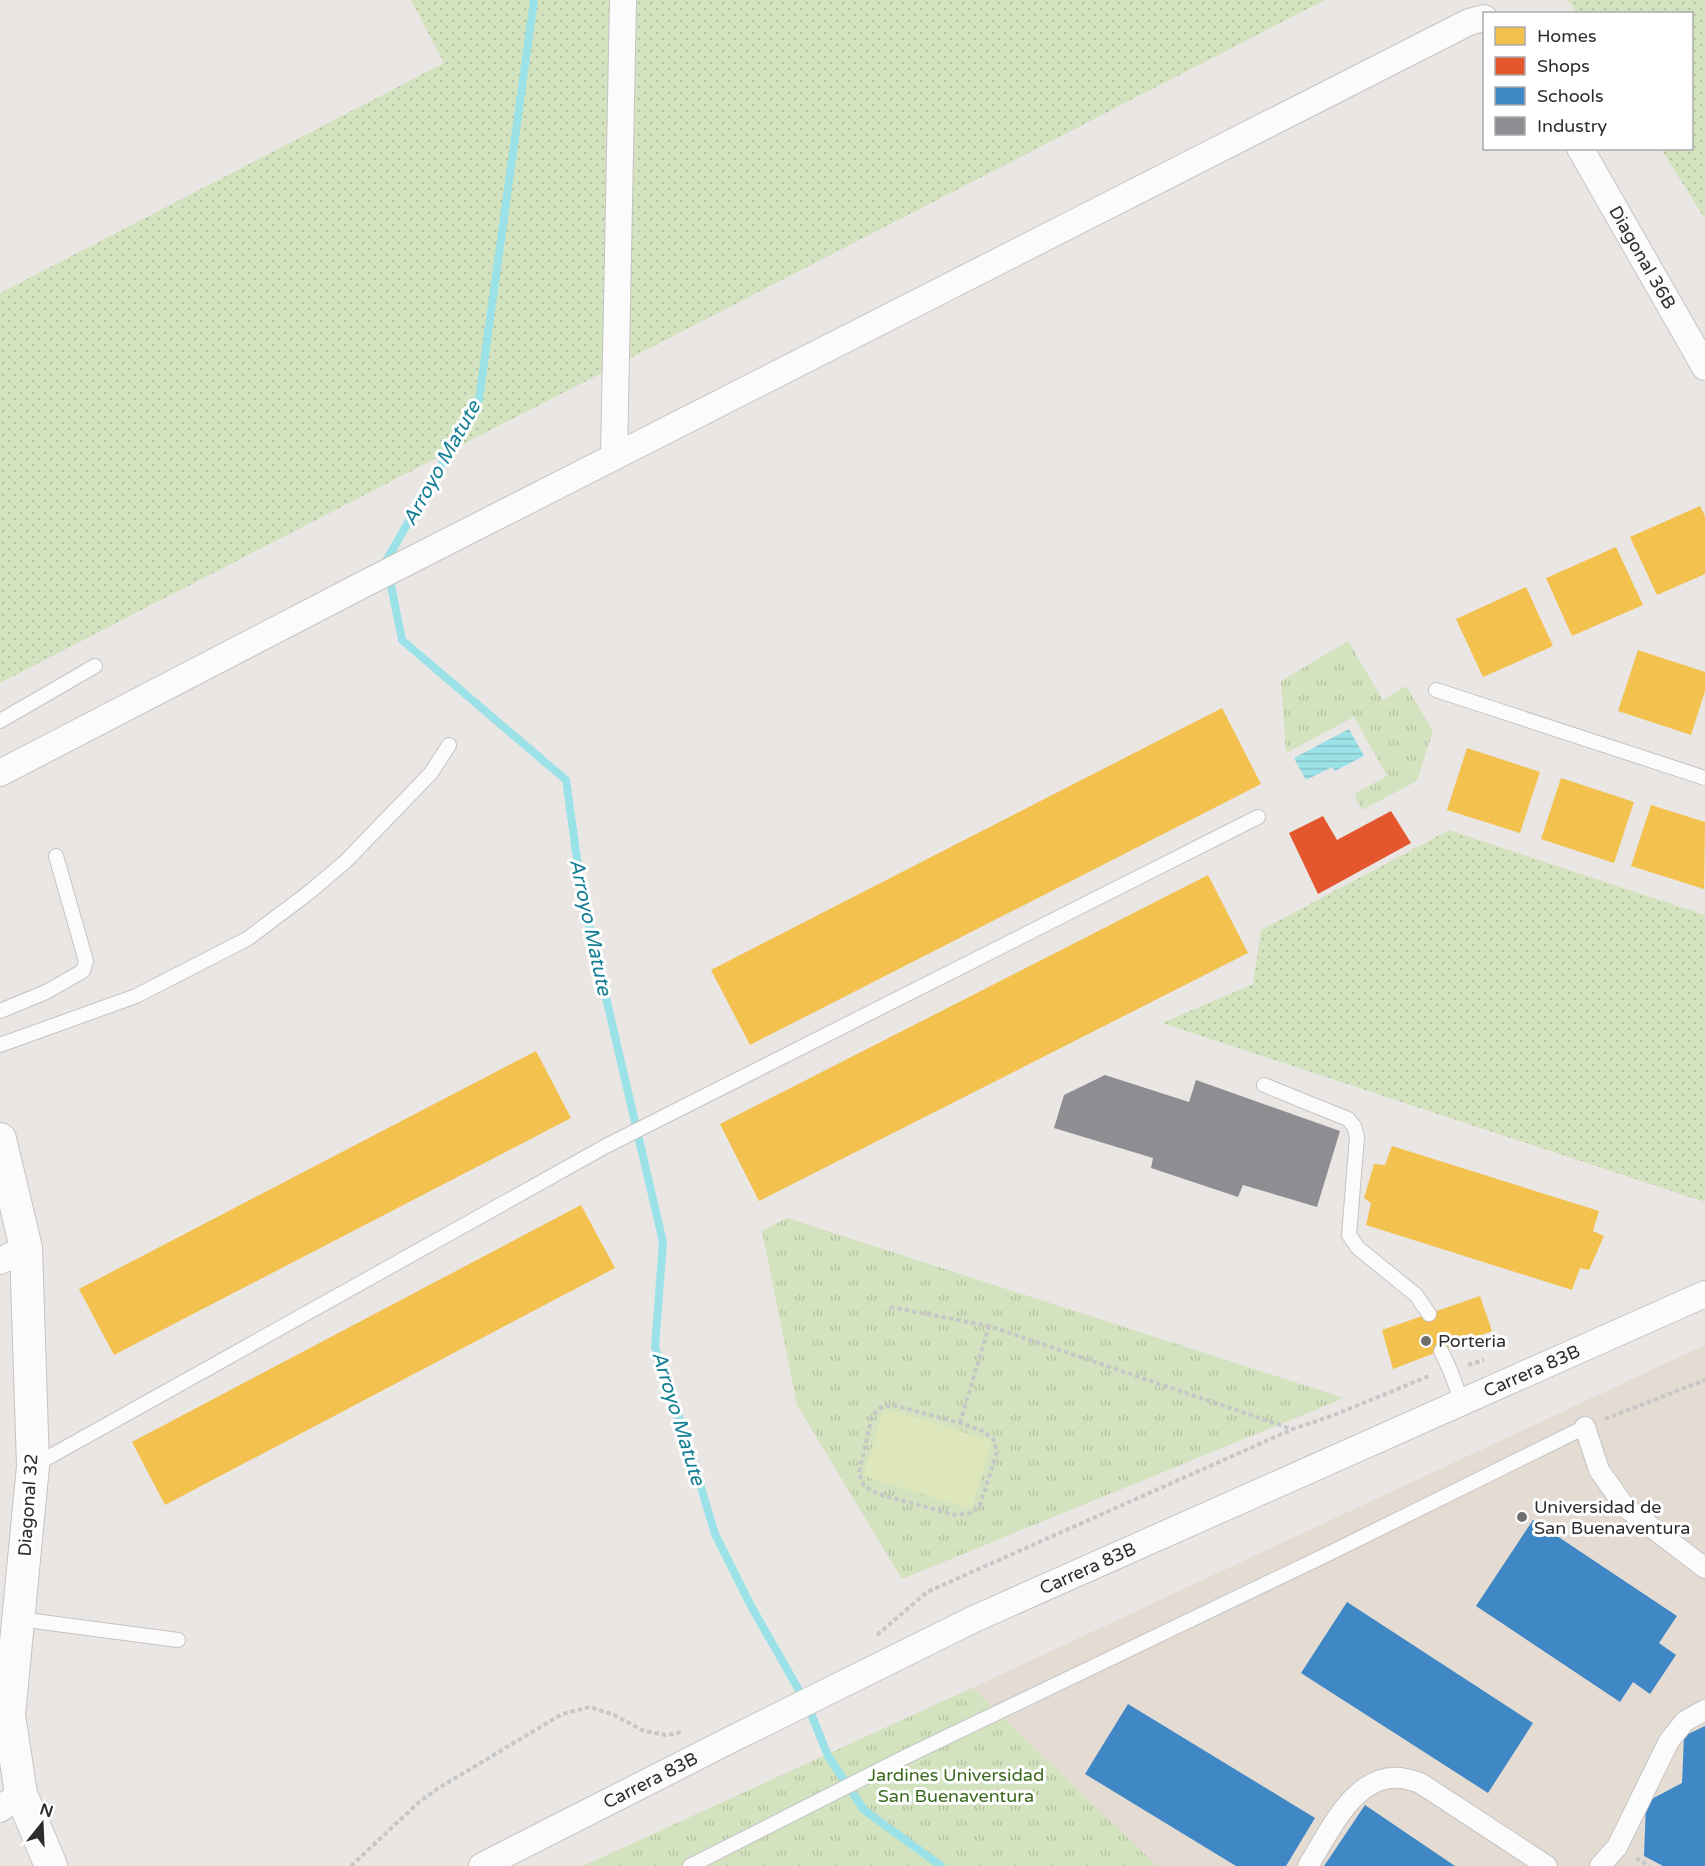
<svg xmlns="http://www.w3.org/2000/svg" width="1705" height="1866" viewBox="0 0 1705 1866" font-family="'Varela Round',sans-serif">
  <style>
    .education { fill: #e4dbd3 }
    .grass { fill: url(#grass-dots) }
    .park { fill: url(#park-tufts) }
    .pitch { fill: #dee7bc }
    .water { fill: url(#water-rules) }
    .homes { fill: #f2c14e }
    .shops { fill: #e4572e }
    .schools { fill: #3f88c5 }
    .industry { fill: #8d8d92 }
    .lines { fill: none; stroke-linecap: round; stroke-linejoin: round }
    .stream { stroke: #9be2e8; stroke-width: 8 }
    .service-casing { stroke: #c5c3c4; stroke-width: 16 }
    .pedestrian-casing { stroke: #c5c3c4; stroke-width: 22 }
    .minor-casing { stroke: #c5c3c4; stroke-width: 28 }
    .tertiary-casing { stroke: #c5c3c4; stroke-width: 34 }
    .path { stroke: #c7c7c7; stroke-width: 4; stroke-dasharray: 4.5 3; stroke-linecap: butt }
    .service { stroke: #fcfbfb; stroke-width: 14 }
    .pedestrian { stroke: #fcfbfb; stroke-width: 20 }
    .minor { stroke: #fcfbfb; stroke-width: 26 }
    .tertiary { stroke: #fcfbfb; stroke-width: 32 }
    .poi-dot { fill: #6f6e6d; stroke: #fff; stroke-width: 2 }
    .labels { text-anchor: middle; stroke-width: 6; stroke-linejoin: round; paint-order: stroke }
    .street-label { font-size: 18px; fill: #2d2d2d; stroke: #fff }
    .poi-label { font-size: 18px; fill: #2d2d2d; stroke: #fff; text-anchor: start }
    .park-label { font-size: 18px; fill: #3b691e; stroke: #fff }
    .water-label { font-size: 20px; font-style: italic; fill: #137e94; stroke: #fff }
  </style>
  <defs>
    <pattern id="grass-dots" width="8" height="8" patternUnits="userSpaceOnUse" patternTransform="scale(1.5)"><rect width="8" height="8" fill="#d4e3bf"/><path d="M2 2h.1M6 6h.1" fill="none" stroke="#b6c3a4" stroke-width="1.8" stroke-linecap="round"/></pattern>
    <pattern id="park-tufts" width="24" height="20" patternUnits="userSpaceOnUse" patternTransform="scale(1.5)"><rect width="24" height="20" fill="#d4e3bf"/><path d="M3 7l-1-3M5 7V3M7 7l1-3M15 17l-1-3M17 17v-4M19 17l1-3" fill="none" stroke="#b6c3a4"/></pattern>
    <pattern id="water-rules" width="6" height="5" patternUnits="userSpaceOnUse" patternTransform="scale(1.5)"><rect width="6" height="5" fill="#9be2e8"/><path d="M0 2.5h6" fill="none" stroke="#86c2c7"/></pattern>
  </defs>
  <rect width="100%" height="100%" fill="#eae6e4"/>
  <!-- education -->
  <polygon class="education" points="1705,1345 1705,1866 583,1866 972,1688"/>
  <!-- grass -->
  <g class="grass">
    <polygon points="411,0 1325,0 0,683 0,293 444,63"/>
    <polygon points="1568,0 1705,0 1705,219 1661,149 1692,148 1692,14 1577,13"/>
    <polygon points="1449,830 1705,915 1705,1202 1162,1023 1253,984 1261,930"/>
  </g>
  <!-- park -->
  <g class="park">
    <polygon points="1348,641 1383,700 1406,686 1433,731 1417,781 1362,810 1354,794 1387,776 1354,717 1286,753 1281,681"/>
    <polygon points="787,1218 1344,1398 902,1579 797,1405 762,1231"/>
    <polygon points="972,1688 1157,1866 583,1866"/>
  </g>
  <!-- pitch -->
  <polygon class="pitch" points="884,1408 992,1441 971,1509 863,1476"/>
  <!-- water -->
  <polygon class="water" points="1349,729 1364,756 1335,771 1332,767 1306,780 1294,758"/>
  <!-- homes -->
  <g class="homes">
    <polygon points="1700,506 1705,516 1705,574 1657,595 1630,537"/>
    <polygon points="1616,547 1643,605 1572,636 1546,578"/>
    <polygon points="1526,587 1553,646 1483,677 1456,619"/>
    <polygon points="1638,650 1705,672 1705,691 1691,735 1618,711"/>
    <polygon points="1222,708 1261,784 750,1045 711,970"/>
    <polygon points="1467,748 1540,772 1520,833 1447,810"/>
    <polygon points="1561,778 1634,802 1614,863 1541,839"/>
    <polygon points="1651,805 1705,822 1704,889 1631,866"/>
    <polygon points="1208,875 1248,953 759,1201 720,1124"/>
    <polygon points="536,1051 571,1118 114,1355 79,1289"/>
    <polygon points="1392,1146 1599,1211 1593,1231 1604,1236 1589,1270 1580,1268 1572,1290 1366,1225 1371,1203 1364,1198 1374,1164 1385,1165"/>
    <polygon points="581,1205 615,1268 165,1505 132,1442"/>
    <polygon points="1480,1296 1492,1331 1393,1369 1382,1330"/>
  </g>
  <!-- shops -->
  <polygon class="shops" points="1391,811 1411,843 1318,894 1289,833 1323,816 1337,840"/>
  <!-- schools -->
  <g class="schools">
    <polygon points="1533,1520 1677,1616 1659,1643 1676,1655 1650,1694 1633,1682 1620,1702 1476,1606"/>
    <polygon points="1347,1602 1533,1723 1488,1793 1301,1673"/>
    <polygon points="1128,1704 1315,1818 1286,1866 1236,1866 1085,1774"/>
    <polygon points="1705,1726 1705,1866 1663,1866 1644,1856 1646,1802 1682,1783 1684,1736"/>
    <polygon points="1365,1805 1455,1866 1324,1866"/>
  </g>
  <!-- industry -->
  <polygon class="industry" points="1105,1075 1189,1102 1196,1080 1340,1131 1317,1207 1243,1185 1238,1197 1151,1168 1153,1158 1054,1128 1064,1095"/>
  <g class="lines">
    <!-- stream -->
    <polyline class="stream" points="534,0 479,399 386,561 402,640 566,780 582,895 663,1242 655,1347 688,1444 715,1534 751,1606 808,1706 828,1756 864,1810 941,1866"/>
    <defs>
      <g id="service">
        <polyline points="1436,690 1705,778"/>
        <polyline points="0,721 95,666"/>
        <polyline points="0,1011 46,992 83,971 86,961 56,856"/>
        <polyline points="0,1045 136,996 247,939 307,894 345,862 431,773 449,745"/>
        <polyline points="1264,1085 1348,1119 1354,1126 1357,1137 1349,1235 1358,1248 1416,1295 1429,1314"/>
        <polyline points="1441,1351 1450,1370 1462,1402"/>
        <polyline points="33,1466 606,1146 1258,817"/>
        <polyline points="19,1619 178,1640"/>
        <polyline points="690,1866 907,1756 1330,1553 1585,1427"/>
      </g>
      <g id="pedestrian">
        <polyline points="1585,1427 1599,1470 1625,1507 1705,1568"/>
        <path d="M1308 1866C1329 1833 1354 1773 1401 1778 1407 1779 1414 1781 1420 1783L1547 1866"/>
        <polyline points="1600,1866 1617,1847 1669,1741 1685,1721 1705,1710"/>
      </g>
      <g id="minor">
        <path id="s1" d="M1580 148 1705 367"/>
        <polyline points="614,457 623,0"/>
        <polyline points="0,773 370,581 1469,22 1484,18"/>
        <polyline points="0,1261 26,1248"/>
        <polyline points="0,1809 21,1794"/>
        <path id="s2" d="M482 1866 732 1739 974 1619 1705 1294"/>
      </g>
      <polyline id="tertiary" points="0,1139 26,1248 33,1466 9,1715 21,1794 51,1866"/>
    </defs>
    <!-- service casing -->
    <use href="#service" class="service-casing"/>
    <!-- pedestrian casing -->
    <use href="#pedestrian" class="pedestrian-casing"/>
    <!-- minor casing -->
    <use href="#minor" class="minor-casing"/>
    <!-- tertiary casing -->
    <use href="#tertiary" class="tertiary-casing"/>
    <!-- path -->
    <g class="path">
      <polyline points="890,1307 989,1326 1292,1429"/>
      <polyline points="1468,1365 1484,1360"/>
      <polygon points="893,1405 960,1423 983,1431 993,1439 997,1452 980,1505 972,1513 955,1515 878,1494 864,1486 859,1473 872,1416 880,1408"/>
      <polyline points="1605,1419 1705,1380"/>
      <polyline points="960,1423 989,1326"/>
      <polyline points="877,1635 927,1592 1293,1429 1334,1415 1429,1376"/>
      <polyline points="1636,1858 1650,1866"/>
      <polyline points="351,1866 418,1803 437,1789 562,1714 590,1707 614,1715 644,1731 666,1735 683,1732"/>
    </g>
    <!-- service -->
    <use href="#service" class="service"/>
    <!-- pedestrian -->
    <use href="#pedestrian" class="pedestrian"/>
    <!-- minor -->
    <use href="#minor" class="minor"/>
    <!-- tertiary -->
    <use href="#tertiary" class="tertiary"/>
  </g>
  <!-- markers -->
  <g class="poi-dot">
    <circle cx="1426" cy="1341" r="6"/>
    <circle cx="1522" cy="1517" r="6"/>
  </g>
  <g class="labels">
    <!-- street labels -->
    <g class="street-label">
      <text dy="6" stroke="none"><textPath href="#s1" startOffset="126">Diagonal 36B</textPath></text>
      <text dy="6" stroke="none"><textPath href="#s2" startOffset="1161">Carrera 83B</textPath></text>
      <text transform="translate(28 1505) rotate(-86)" y="6">Diagonal 32</text>
      <text dy="6" stroke="none"><textPath href="#s2" startOffset="675">Carrera 83B</textPath></text>
      <text dy="6" stroke="none"><textPath href="#s2" startOffset="189">Carrera 83B</textPath></text>
    </g>
    <!-- poi labels -->
    <g class="poi-label">
      <text x="1438" y="1347">Porteria</text>
      <text x="1534" y="1513">Universidad de<tspan x="1534" dy="21">San Buenaventura</tspan></text>
    </g>
    <!-- park labels -->
    <g class="park-label">
      <text x="956" y="1781">Jardines Universidad<tspan x="956" dy="21">San Buenaventura</tspan></text>
    </g>
    <!-- water labels -->
    <g class="water-label">
      <text transform="translate(441 463) rotate(-61)" y="7">Arroyo Matute</text>
      <text transform="translate(591 927) rotate(78)" y="7">Arroyo Matute</text>
      <text transform="translate(679 1418) rotate(73)" y="7">Arroyo Matute</text>
    </g>
  </g>
  <!-- legend -->
  <rect x="1483" y="12" width="210" height="138" fill="#ffffff" stroke="#ababab" stroke-width="1.5"/>
  <rect x="1495" y="27" width="30" height="18" fill="#f2c14e" stroke="#ababab" stroke-width="1.5"/>
  <text x="1537" y="42" font-size="18" fill="#2d2d2d">Homes</text>
  <rect x="1495" y="57" width="30" height="18" fill="#e4572e" stroke="#ababab" stroke-width="1.5"/>
  <text x="1537" y="72" font-size="18" fill="#2d2d2d">Shops</text>
  <rect x="1495" y="87" width="30" height="18" fill="#3f88c5" stroke="#ababab" stroke-width="1.5"/>
  <text x="1537" y="102" font-size="18" fill="#2d2d2d">Schools</text>
  <rect x="1495" y="117" width="30" height="18" fill="#8d8d92" stroke="#ababab" stroke-width="1.5"/>
  <text x="1537" y="132" font-size="18" fill="#2d2d2d">Industry</text>
  <!-- north arrow -->
  <g transform="translate(42 1824) rotate(18)" stroke="#ffffff" stroke-width="4.5" paint-order="stroke">
  <path d="M0-4.5L10 22L0 15L-10 22Z" fill="#2d2d2d"/>
  <text y="-9" font-size="16" font-weight="bold" text-anchor="middle" fill="#2d2d2d">N</text>
  </g>
</svg>
